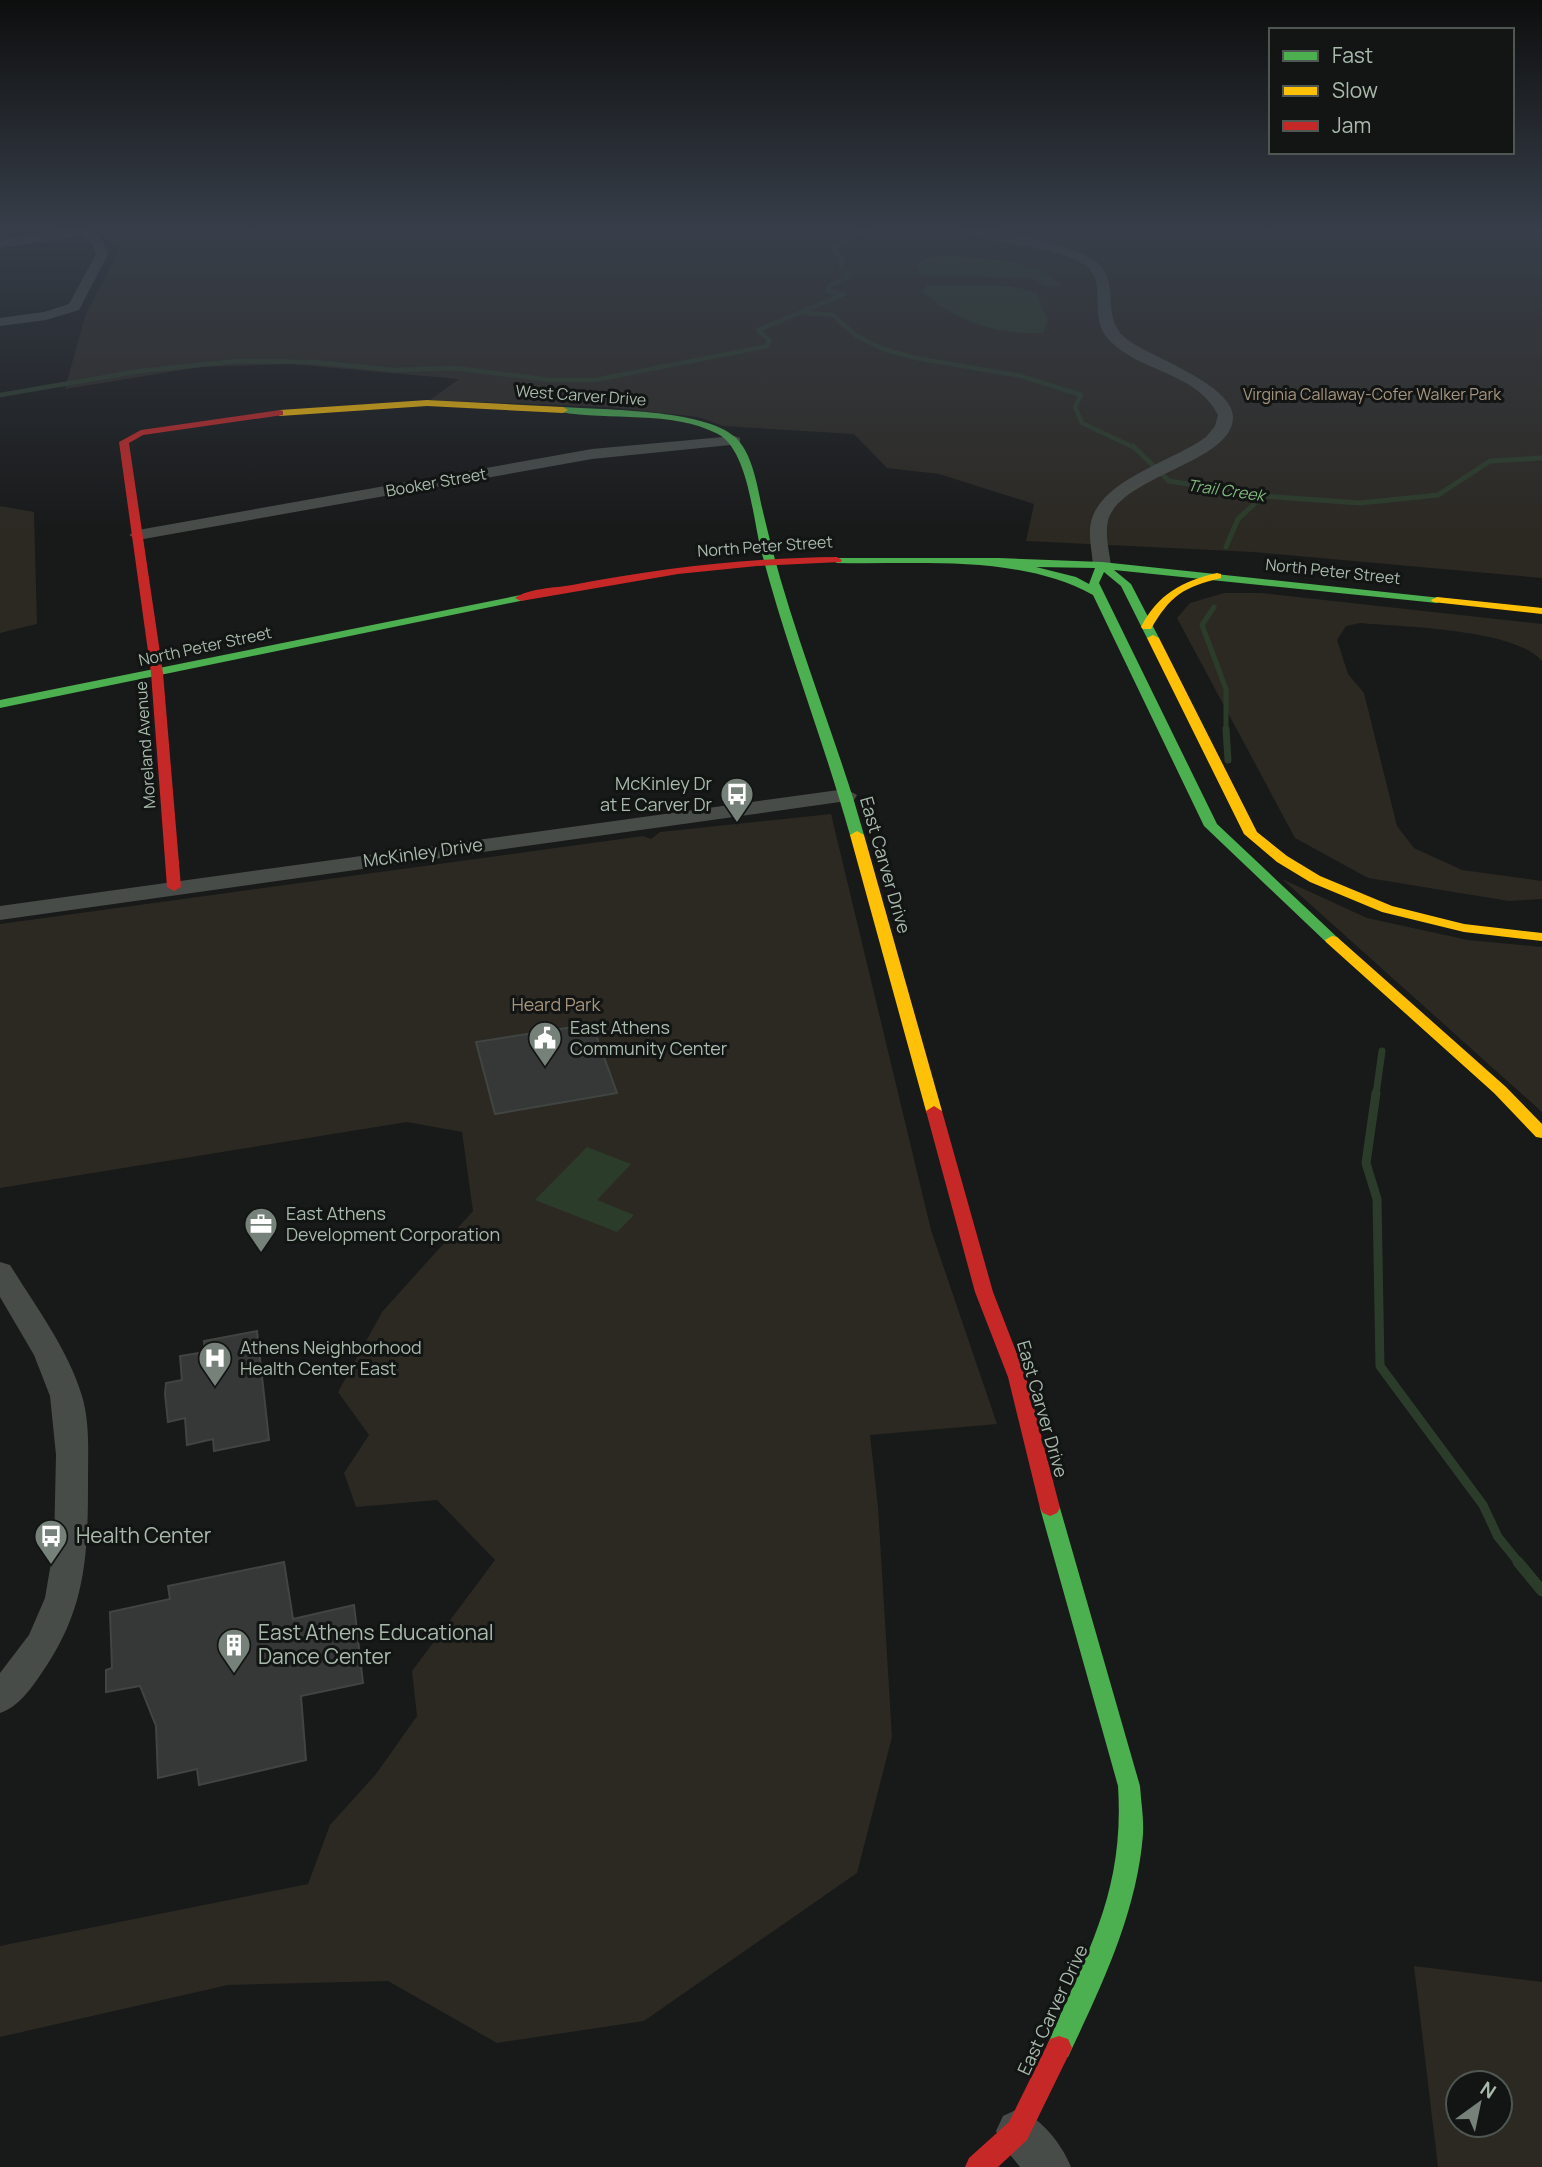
<svg xmlns="http://www.w3.org/2000/svg" width="1542" height="2167" viewBox="0 0 1542 2167" font-family="Manrope,sans-serif">
  <style>
    .green { fill: #2c2923; fill-rule: evenodd }
    .water { fill: #2c3c2a }
    .lines { fill: none; stroke-linecap: round; stroke-linejoin: round }
    .stream-far4 { stroke: #2c3c2a; stroke-width: 4.5 }
    .stream-far3 { stroke: #2c3c2a; stroke-width: 5 }
    .stream-far2 { stroke: #2c3c2a; stroke-width: 7 }
    .stream-far1 { stroke: #2c3c2a; stroke-width: 9 }
    .stream { stroke: #2c3c2a; stroke-width: 11 }
    .building { fill: #353836; stroke: #414542; stroke-width: 2 }
    .street { fill: #484c49; fill-rule: evenodd }
    .fast { fill: #4caf50; fill-rule: evenodd }
    .slow { fill: #ffc107; fill-rule: evenodd }
    .jam { fill: #c62828; fill-rule: evenodd }
    .labels { text-anchor: middle; stroke-width: 6; stroke-linejoin: round; paint-order: stroke }
    .far-park-label { font-size: 16px; fill: #a7947e; stroke: #121514 }
    .far-street-label { font-size: 16px; fill: #a9baac; stroke: #121514 }
    .far-water-label { font-size: 16px; font-style: italic; fill: #81b87e; stroke: #121514 }
    .poi-label { font-size: 18px; fill: #a9baac; stroke: #121514; text-anchor: start }
    .street-label { font-size: 18px; fill: #a9baac; stroke: #121514 }
    .park-label { font-size: 18px; fill: #a7947e; stroke: #121514 }
    .near-poi-label { font-size: 21px; fill: #a9baac; stroke: #121514; text-anchor: start }
  </style>
  <rect width="100%" height="100%" fill="#181919"/>
  <!-- green -->
  <g class="green">
    <polygon points="173,228 1542,228 1542,578 1253,552 1026,541 1034,504 939,474 887,468 854,434 723,426 698,417 608,407 430,400 459,379 290,364 200,367 65,389 85,316 117,254 118,249 103,236"/>
    <polygon points="0,506 34,512 37,624 0,633"/>
    <path d="M1224 593H1262L1542 624V661C1515 629 1403 627 1360 623L1346 626 1337 640 1348 674 1364 693 1397 826 1414 848 1462 870 1542 881V899L1509 901 1368 878 1295 838 1177 618 1190 603Z"/>
    <polygon points="831,814 931,1230 997,1424 870,1435 878,1507 892,1737 857,1873 644,2021 497,2043 388,1981 228,1985 0,2037 0,1946 308,1884 330,1825 376,1774 417,1716 412,1671 495,1560 437,1500 356,1507 344,1473 369,1435 338,1392 382,1312 473,1211 462,1132 407,1122 0,1188 0,924 643,836 651,839 660,832"/>
    <polygon points="1282,879 1367,918 1468,940 1542,947 1542,1112"/>
    <path d="M1414 1966 1542 1982V2167H1438ZM1500 2083V2125H1458V2083Z"/>
  </g>
  <!-- water -->
  <g class="water">
    <path d="M955 256C991 260 1034 259 1061 285L1050 288 1029 278 919 275 916 263 932 257Z"/>
    <path d="M927 285 1011 286 1037 293 1048 321 1043 333C999 335 956 322 923 292Z"/>
    <polygon points="587,1147 631,1164 597,1200 634,1215 617,1232 535,1200"/>
  </g>
  <g class="lines">
    <!-- stream-far4 -->
    <g class="stream-far4">
      <polyline points="805,313 833,315 855,335 883,349 916,358 1021,376 1081,395 1075,407 1082,423 1135,448"/>
      <polyline points="0,395 140,371 239,361 313,362 394,370 454,368 550,380 595,380 768,346 769,340 758,330 844,294 827,291 830,285 850,276 841,269 842,258 833,249 868,228"/>
    </g>
    <!-- stream-far3 -->
    <g class="stream-far3">
      <polyline points="1133,446 1169,481 1263,496 1360,503 1438,495 1490,461 1542,458"/>
      <polyline points="1226,547 1238,519 1263,496"/>
      <polyline points="1214,607 1202,625 1226,689 1226,730"/>
    </g>
    <!-- stream-far2 -->
    <g class="stream-far2">
      <polyline points="1226,729 1228,760"/>
      <polyline points="1376,1094 1382,1051"/>
    </g>
    <!-- stream-far1 -->
    <polyline class="stream-far1" points="1376,1093 1366,1163 1377,1199 1380,1366 1483,1505 1498,1537 1520,1564"/>
    <!-- stream -->
    <polyline class="stream" points="1518,1562 1542,1591"/>
  </g>
  <!-- building -->
  <g class="building">
    <polygon points="592,1024 617,1093 495,1114 476,1042"/>
    <polygon points="257,1331 269,1440 214,1451 213,1439 187,1445 185,1418 168,1422 165,1394 166,1383 182,1380 180,1356 205,1352 204,1341"/>
    <polygon points="284,1562 293,1619 354,1605 363,1683 301,1696 306,1760 199,1785 197,1769 158,1778 156,1726 140,1686 106,1692 106,1670 112,1668 110,1612 170,1599 168,1586"/>
  </g>
  <g class="lines">
    <!-- street -->
    <g class="street">
      <path d="M75 228C93 227 103 237 108 254L79 310 46 320 0 326V318L44 312 69 304 96 254 92 244 83 236 0 248V240Z"/>
      <path d="M962 228C990 225 1071 244 1095 261 1123 280 1098 319 1128 340 1151 357 1231 384 1233 416 1235 461 1127 474 1109 517 1104 532 1109 550 1111 565L1108 569 1102 570 1093 565C1092 551 1088 536 1091 522 1101 479 1174 461 1206 437L1215 426 1218 415C1196 370 1133 372 1105 335 1090 314 1107 280 1085 265 1051 243 984 246 962 228Z"/>
      <polygon points="734,436 740,438 740,444 592,459 138,540 129,535 138,530 592,449"/>
      <polygon points="846,789 857,795 854,800 0,920 0,906"/>
      <path d="M0 1262 10 1265C36 1307 68 1349 82 1396 90 1423 88 1453 88 1481 88 1556 86 1610 41 1674 30 1690 18 1707 0 1713V1673L29 1635 45 1598 54 1545 56 1455 50 1396 34 1355 0 1297Z"/>
      <path d="M1018 2109C1042 2119 1061 2143 1071 2167H1020L1003 2146 996 2131 1003 2116Z"/>
    </g>
    <!-- fast -->
    <g class="fast">
      <path d="M563 407C605 410 703 409 735 437 754 454 758 492 764 516 786 613 824 706 854 801L864 835 862 838H852L850 835C823 739 786 646 761 550 753 519 748 450 718 434 672 410 609 421 560 412L558 410Z"/>
      <path d="M833 558H999L1102 562 1441 598 1443 600 1437 603 1114 570 1131 584 1159 638 1153 641 1147 638 1121 586 1104 572 1099 583 1217 824 1337 937 1339 940 1337 943H1327L1204 826 1093 595C1018 554 921 565 837 563L832 560ZM1036 567 1095 568 1089 584 1076 577Z"/>
      <polygon points="521,595 525,596 525,600 0,708 0,700"/>
      <path d="M1050 1500 1057 1503 1060 1508 1140 1786C1141 1802 1144 1818 1143 1834 1137 1913 1101 1987 1068 2057L1059 2060 1050 2057 1046 2048C1086 1953 1125 1894 1118 1786L1040 1508 1043 1503Z"/>
    </g>
    <!-- slow -->
    <g class="slow">
      <polygon points="427,400 563,407 568,410 563,413 427,406 280,416 275,413 280,410"/>
      <path d="M1217 573 1221 574V578C1183 587 1170 596 1151 629H1143L1141 627C1158 594 1182 581 1217 573Z"/>
      <polygon points="1437,597 1542,608 1542,614 1433,602 1431,600"/>
      <polygon points="1153,635 1159,638 1257,832 1287,856 1320,876 1392,906 1464,924 1542,933 1542,941 1464,932 1382,912 1310,882 1277,862 1244,834 1147,638"/>
      <polygon points="857,831 864,835 942,1111 940,1115 928,1115 926,1111 850,835"/>
      <polygon points="1332,936 1337,937 1506,1087 1542,1124 1542,1138 1536,1137 1494,1093 1327,943 1325,940"/>
    </g>
    <!-- jam -->
    <g class="jam">
      <polygon points="280,410 283,411 283,415 143,435 129,443 163,673 181,887 174,891 167,887 151,673 119,442 141,430"/>
      <path d="M837 557 842 560 841 562 757 566 678 574 521 601 515 598C529 588 555 588 572 585 660 568 748 558 837 557Z"/>
      <polygon points="934,1106 942,1111 993,1292 1026,1377 1060,1508 1057,1513 1050,1516 1043,1513 1040,1508 1008,1377 975,1292 926,1111"/>
      <polygon points="1059,2036 1068,2039 1072,2048 1027,2140 998,2167 965,2167 969,2158 1009,2122 1050,2039"/>
    </g>
  </g>
  <!-- sky -->
  <linearGradient id="sky" x2="0" y2="1"><stop stop-color="#0d0e0e"/><stop offset="0.43" stop-color="#373e49"/><stop offset="1" stop-color="#373e49" stop-opacity="0"/></linearGradient>
  <rect width="1542" height="531" fill="url(#sky)"/>
  <!-- icons -->
  <defs>
    <symbol id="bus-pin" viewBox="-11 -11 22 30"><path d="M0 17L-7.5 6A9.5 9.5 0 1 1 7.5 6Z" fill="#768279" stroke="#121514"/><path d="M-5-6H5V4H4V6H2V4H-2V6H-4V4H-5ZM-3.5-4V0h7V-4ZM-3.5 1.2v1.5H-2V1.2ZM2 1.2v1.5H3.5V1.2Z" fill="#fff"/></symbol>
    <symbol id="civic-pin" viewBox="-11 -11 22 30"><path d="M0 17L-7.5 6A9.5 9.5 0 1 1 7.5 6Z" fill="#768279" stroke="#121514"/><path d="M-.6-6.5H3V-4.5H.6V-3L4-1V1h2V6H-6V1h2V-1L-.6-3ZM-1.2 2.5V6h2.4V2.5Z" fill="#fff"/></symbol>
    <symbol id="office-pin" viewBox="-11 -11 22 30"><path d="M0 17L-7.5 6A9.5 9.5 0 1 1 7.5 6Z" fill="#768279" stroke="#121514"/><path d="M-6-3h4V-5.5h4V-3h4V5H-6ZM-1-4.5V-3h2v-1.5ZM-6 0V1H6V0Z" fill="#fff"/></symbol>
    <symbol id="hospital-pin" viewBox="-11 -11 22 30"><path d="M0 17L-7.5 6A9.5 9.5 0 1 1 7.5 6Z" fill="#768279" stroke="#121514"/><path d="M-5-5h3v3.5h4V-5h3V5h-3V1.5h-4V5h-3Z" fill="#fff"/></symbol>
    <symbol id="building-pin" viewBox="-11 -11 22 30"><path d="M0 17L-7.5 6A9.5 9.5 0 1 1 7.5 6Z" fill="#768279" stroke="#121514"/><path d="M-4-6H4V6H1V3H-1V6H-4ZM-2.5-4.3h1.7v1.8h-1.7ZM.8-4.3h1.7v1.8H.8ZM-2.5-1h1.7V.8h-1.7ZM.8-1h1.7V.8H.8Z" fill="#fff"/></symbol>
  </defs>
  <g fill-rule="evenodd">
    <use href="#bus-pin" x="718" y="775" width="38" height="52"/>
    <use href="#civic-pin" x="526" y="1019" width="38" height="52"/>
    <use href="#office-pin" x="242" y="1205" width="38" height="52"/>
    <use href="#hospital-pin" x="196" y="1339" width="38" height="52"/>
    <use href="#bus-pin" x="32" y="1517" width="38" height="52"/>
    <use href="#building-pin" x="215" y="1626" width="38" height="52"/>
  </g>
  <g class="labels">
    <!-- far-park labels -->
    <g class="far-park-label">
      <text x="1372" y="400">Virginia Callaway-Cofer Walker Park</text>
    </g>
    <!-- far-street labels -->
    <g class="far-street-label">
      <text transform="translate(581 395) rotate(4)" y="6">West Carver Drive</text>
      <text transform="translate(436 482) rotate(-10)" y="6">Booker Street</text>
      <text transform="translate(765 546) rotate(-4)" y="6">North Peter Street</text>
      <text transform="translate(1333 571) rotate(6)" y="6">North Peter Street</text>
      <text transform="translate(205 646) rotate(-12)" y="6">North Peter Street</text>
      <text transform="translate(145 745) rotate(-94)" y="6">Moreland Avenue</text>
    </g>
    <!-- far-water labels -->
    <g class="far-water-label">
      <text transform="translate(1226 490) rotate(8)" y="6">Trail Creek</text>
    </g>
    <!-- poi labels -->
    <g class="poi-label">
      <text x="712" y="790" text-anchor="end">McKinley Dr<tspan x="712" dy="21">at E Carver Dr</tspan></text>
      <text x="570" y="1034">East Athens<tspan x="570" dy="21">Community Center</tspan></text>
      <text x="286" y="1220">East Athens<tspan x="286" dy="21">Development Corporation</tspan></text>
      <text x="240" y="1354">Athens Neighborhood<tspan x="240" dy="21">Health Center East</tspan></text>
    </g>
    <!-- street labels -->
    <g class="street-label">
      <text transform="translate(423 853) rotate(-8)" y="6">McKinley Drive</text>
      <text transform="translate(885 865) rotate(74)" y="6">East Carver Drive</text>
      <text transform="translate(1042 1409) rotate(74)" y="6">East Carver Drive</text>
      <text transform="translate(1053 2010) rotate(-65)" y="6">East Carver Drive</text>
    </g>
    <!-- park labels -->
    <g class="park-label">
      <text x="556" y="1011">Heard Park</text>
    </g>
    <!-- near-poi labels -->
    <g class="near-poi-label">
      <text x="76" y="1543">Health Center</text>
      <text x="258" y="1640">East Athens Educational<tspan x="258" dy="24">Dance Center</tspan></text>
    </g>
  </g>
  <!-- legend -->
  <rect x="1269" y="28" width="245" height="126" fill="#121514" stroke="#4e5751" stroke-width="2"/>
  <rect x="1283" y="51" width="35" height="10" fill="#4caf50" stroke="#4e5751" stroke-width="2"/>
  <text x="1332" y="63" font-size="21" fill="#a9baac">Fast</text>
  <rect x="1283" y="86" width="35" height="10" fill="#ffc107" stroke="#4e5751" stroke-width="2"/>
  <text x="1332" y="98" font-size="21" fill="#a9baac">Slow</text>
  <rect x="1283" y="121" width="35" height="10" fill="#c62828" stroke="#4e5751" stroke-width="2"/>
  <text x="1332" y="133" font-size="21" fill="#a9baac">Jam</text>
  <!-- north arrow -->
  <g transform="translate(1479 2104) rotate(33)"><circle r="33" fill="#121514" stroke="#4e5751" stroke-width="2"/>
  <path d="M0-5L12 26L0 18L-12 26Z" fill="#768279"/>
  <text y="-10" font-size="19" font-weight="bold" text-anchor="middle" fill="#a9baac">N</text>
  </g>
</svg>
